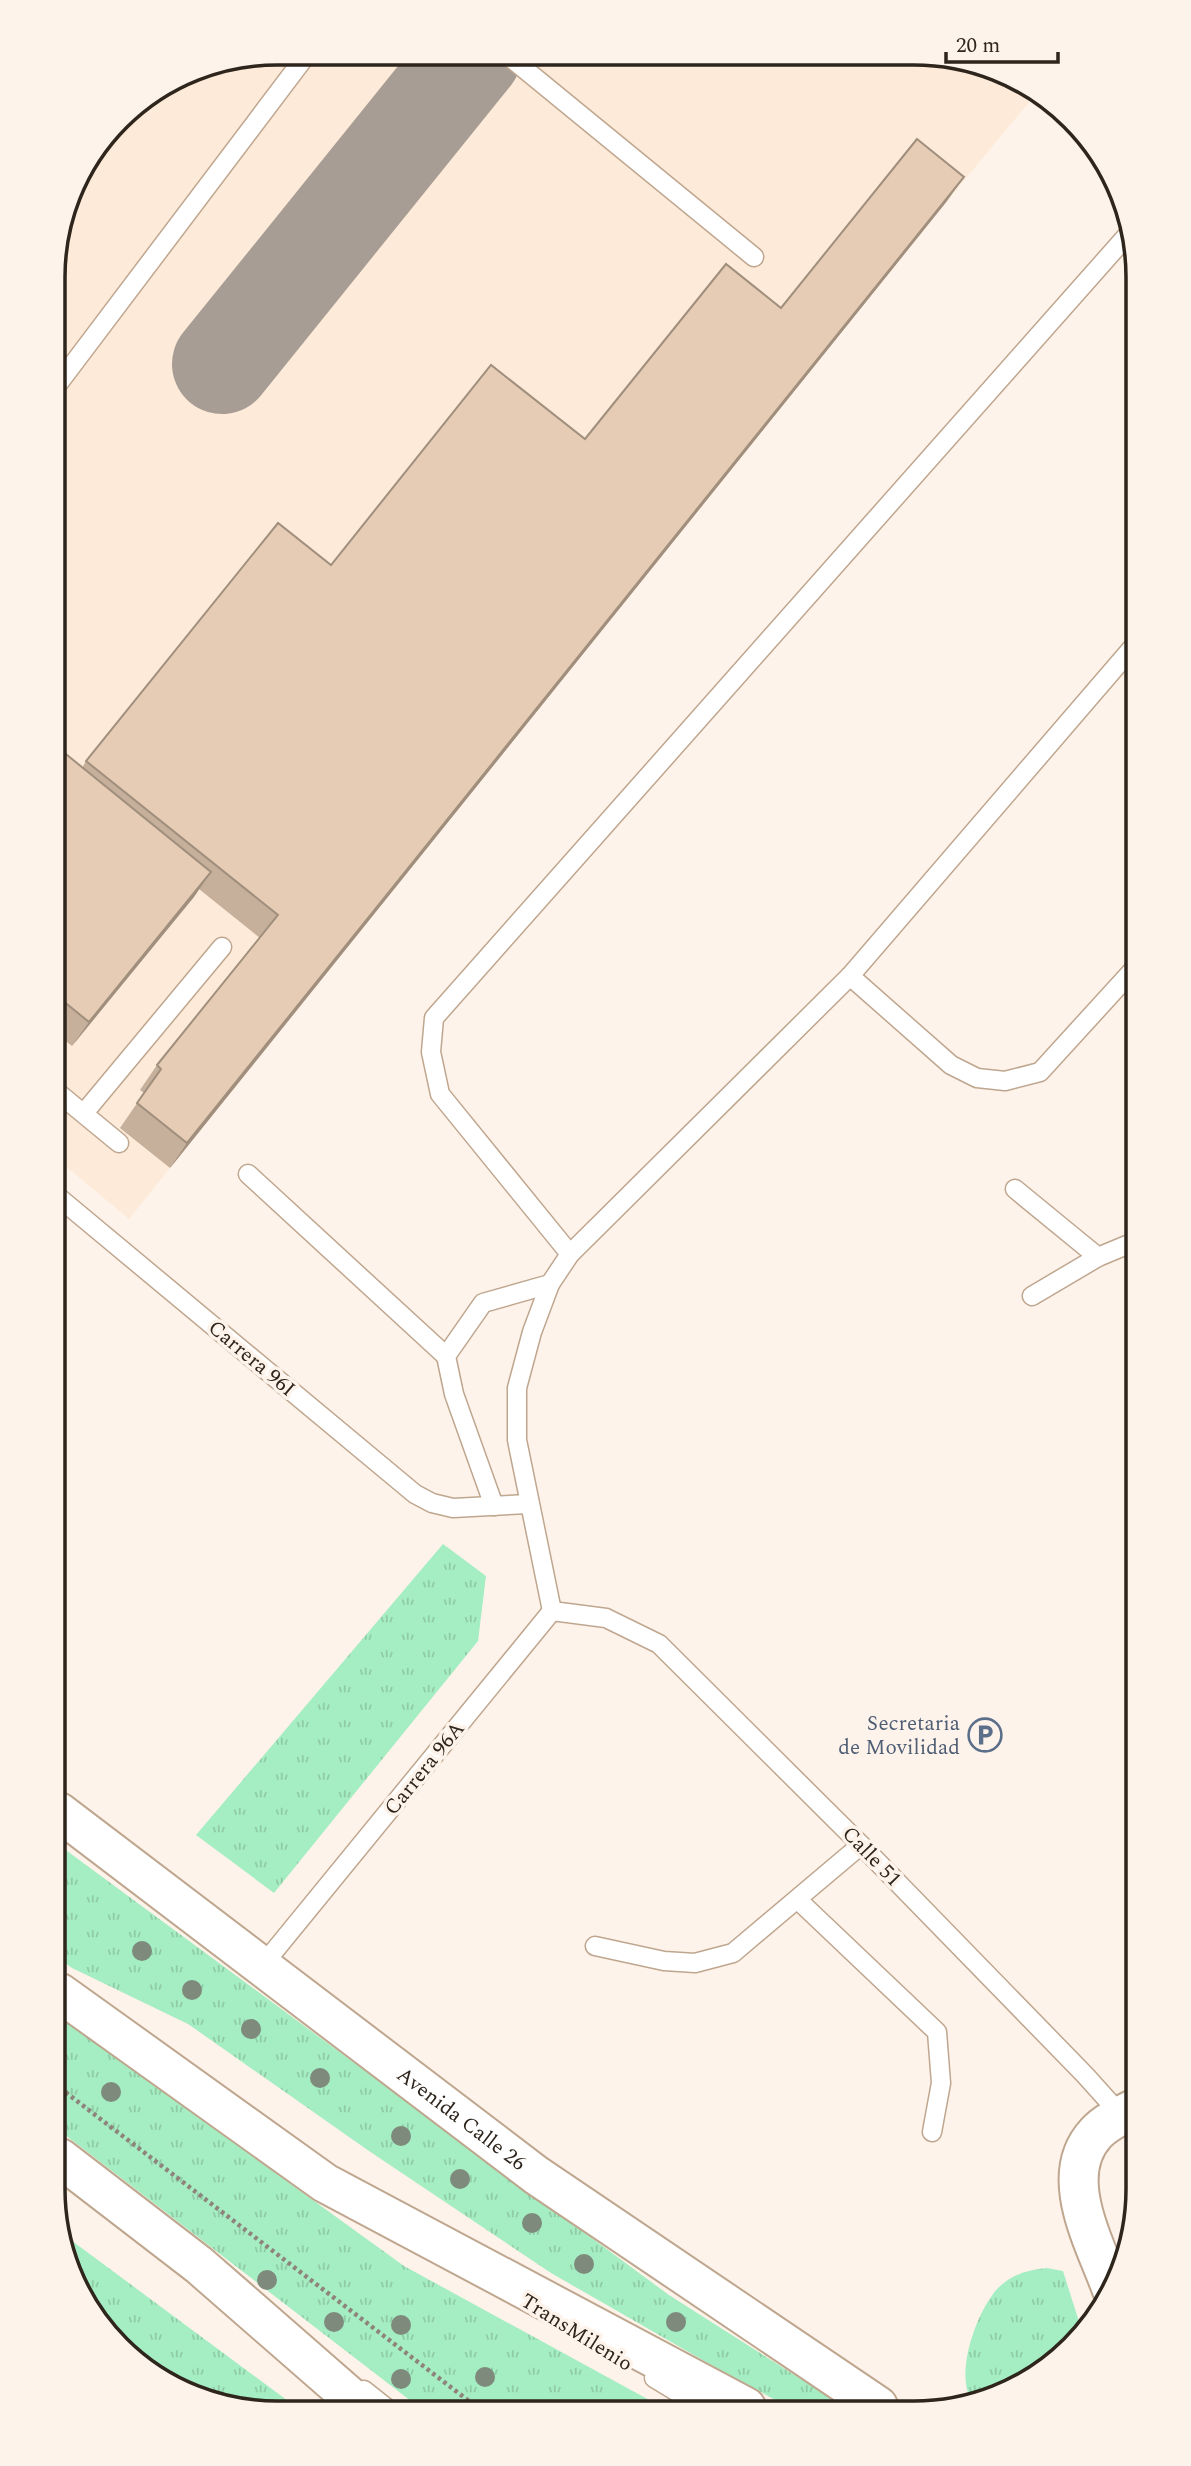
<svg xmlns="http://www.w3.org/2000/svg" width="1191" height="2466" viewBox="0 0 1191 2466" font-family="Spectral,serif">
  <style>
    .built { fill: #fdead8 }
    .grass { fill: url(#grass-tufts) }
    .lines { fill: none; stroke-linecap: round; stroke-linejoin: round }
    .taxiway { stroke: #a79d94; stroke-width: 100 }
    .service-casing { stroke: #bfa68f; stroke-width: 21 }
    .secondary-casing { stroke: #bfa68f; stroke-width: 42 }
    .primary-casing { stroke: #bfa68f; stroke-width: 42 }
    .path { stroke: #8e847b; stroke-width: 4.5; stroke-dasharray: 3.5 3.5; stroke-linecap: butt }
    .service { stroke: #fff; stroke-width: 18 }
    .secondary { stroke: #fff; stroke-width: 38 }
    .primary { stroke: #fff; stroke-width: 38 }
    .tree { fill: #7d8a7c }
    .wall { fill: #c6af9b }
    .shaded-wall { fill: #a18f7e }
    .building { fill: #e6ccb4; stroke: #a18f7e; stroke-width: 2 }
    .labels { text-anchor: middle; stroke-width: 7; stroke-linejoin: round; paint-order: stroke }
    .street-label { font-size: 21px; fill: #2e251c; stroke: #fef3ea }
    .service-label { font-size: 21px; fill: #4e5e75; stroke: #fef3ea; text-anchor: end }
    .rim { fill: none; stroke: #2e251c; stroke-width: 3.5 }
  </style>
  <defs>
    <pattern id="grass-tufts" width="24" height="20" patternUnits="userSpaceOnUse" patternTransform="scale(1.75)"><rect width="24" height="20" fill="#a5edc2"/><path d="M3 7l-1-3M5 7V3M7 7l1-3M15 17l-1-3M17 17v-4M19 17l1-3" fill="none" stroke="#8ecba6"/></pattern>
  </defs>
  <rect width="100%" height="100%" fill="#fef3ea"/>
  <!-- built -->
  <polygon class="built" points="277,53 957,57 1035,95 947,201 129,1219 57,1159 54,248 76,177 129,108 191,69"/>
  <!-- grass -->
  <g class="grass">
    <polygon points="443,1544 486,1576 478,1641 274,1893 196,1835"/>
    <polygon points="59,1845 669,2295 843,2406 788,2407 706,2362 551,2273 369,2151 188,2024 72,1968 59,1959"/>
    <polygon points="60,2017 404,2266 662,2407 420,2408 60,2131"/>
    <polygon points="60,2232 299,2409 234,2409 129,2358 90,2313 60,2247"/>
    <path d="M1047 2268 1063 2271 1083 2334 1038 2376 975 2405C951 2379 977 2310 998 2288 1012 2274 1028 2270 1047 2268Z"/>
  </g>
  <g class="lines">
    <!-- taxiway -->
    <polyline class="taxiway" points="222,364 472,54"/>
    <defs>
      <g id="service">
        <polyline points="506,54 754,257"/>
        <polyline points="55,388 308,53"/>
        <polyline points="850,976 951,1065 977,1078 1005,1081 1040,1072 1133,970"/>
        <polyline points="57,1092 119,1143"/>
        <polyline points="84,1113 222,947"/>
        <polyline points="248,1174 446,1356"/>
        <polyline points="1015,1189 1098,1257"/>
        <polyline points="57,1196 415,1494 432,1503 453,1508 529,1504"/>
        <polyline points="570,1254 440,1094 431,1052 434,1018 1131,231"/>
        <polyline points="1032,1296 1098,1257 1134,1242"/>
        <polyline points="494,1506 454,1394 446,1356 483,1303 550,1284"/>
        <polyline points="552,1611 517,1440 517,1388 532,1332 550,1284 570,1254 850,976 1132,648"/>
        <polyline points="798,1900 937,2032 941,2083 932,2132"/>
        <polyline points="595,1946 664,1961 695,1963 733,1953 861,1845"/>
        <polyline points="262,1966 552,1611 606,1618 659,1644 861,1845 1085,2075 1121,2115"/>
        <polyline points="654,2378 702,2407"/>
        <polyline points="364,2390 388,2409"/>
      </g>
      <path id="secondary" d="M1112 2290C1095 2243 1056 2176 1096 2133 1107 2121 1124 2114 1138 2107"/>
      <g id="primary">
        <path id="s1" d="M59 1812 536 2175 878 2406"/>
        <polyline points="60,1993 325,2183 746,2407"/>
        <polyline points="60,2158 199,2265 364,2409"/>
      </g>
    </defs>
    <!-- service casing -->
    <use href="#service" class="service-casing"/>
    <!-- secondary casing -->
    <use href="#secondary" class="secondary-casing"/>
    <!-- primary casing -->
    <use href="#primary" class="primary-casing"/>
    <!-- path -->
    <polyline class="path" points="60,2088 478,2408"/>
    <!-- service -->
    <use href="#service" class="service"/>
    <!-- secondary -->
    <use href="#secondary" class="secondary"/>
    <!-- primary -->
    <use href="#primary" class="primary"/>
  </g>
  <!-- trees -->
  <g class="tree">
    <circle cx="142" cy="1951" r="10"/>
    <circle cx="192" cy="1990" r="10"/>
    <circle cx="251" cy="2029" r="10"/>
    <circle cx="320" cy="2078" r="10"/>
    <circle cx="111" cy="2092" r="10"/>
    <circle cx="401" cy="2136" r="10"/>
    <circle cx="460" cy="2179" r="10"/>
    <circle cx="532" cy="2223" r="10"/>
    <circle cx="584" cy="2264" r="10"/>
    <circle cx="267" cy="2280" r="10"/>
    <circle cx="334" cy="2322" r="10"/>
    <circle cx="676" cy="2322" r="10"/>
    <circle cx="401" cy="2325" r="10"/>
    <circle cx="485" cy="2377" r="10"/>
    <circle cx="401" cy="2379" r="10"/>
  </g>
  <!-- wall -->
  <polygon class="wall" points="947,201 170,1168 120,1128 144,1093 140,1090 157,1065 260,938 199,889 72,1046 57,1034 56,746 82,768 86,761 331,565 585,439 781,308"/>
  <!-- shaded-wall -->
  <g class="shaded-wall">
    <polygon points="964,177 947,201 170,1168 187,1143"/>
    <polygon points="211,872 194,897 72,1046 89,1022"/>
  </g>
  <!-- building -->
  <g class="building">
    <polygon points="917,139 964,177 187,1143 137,1103 161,1069 157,1065 278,915 86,761 278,523 331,565 491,365 585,439 726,264 781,308"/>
    <polygon points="56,746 211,872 89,1022 57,996"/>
  </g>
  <!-- icons -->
  <defs>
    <symbol id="parking-ring" viewBox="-11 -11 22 22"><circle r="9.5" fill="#fef3ea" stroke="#5c6f8a" stroke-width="1.5"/><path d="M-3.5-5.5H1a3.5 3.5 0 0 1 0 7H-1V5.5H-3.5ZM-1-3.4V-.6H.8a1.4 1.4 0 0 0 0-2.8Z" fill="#5c6f8a"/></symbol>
  </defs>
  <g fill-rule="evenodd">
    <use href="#parking-ring" x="966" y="1716" width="38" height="38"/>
  </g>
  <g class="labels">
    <!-- street labels -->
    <g class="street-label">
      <text transform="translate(252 1358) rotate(40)" y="7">Carrera 96I</text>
      <text transform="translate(424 1768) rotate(-51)" y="7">Carrera 96A</text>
      <text transform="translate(872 1856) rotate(46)" y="7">Calle 51</text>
      <text dy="7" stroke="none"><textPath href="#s1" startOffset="506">Avenida Calle 26</textPath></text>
      <text transform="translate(577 2332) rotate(32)" y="7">TransMilenio</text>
    </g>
    <!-- service labels -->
    <g class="service-label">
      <text x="960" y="1730">Secretaria<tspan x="960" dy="24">de Movilidad</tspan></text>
    </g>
  </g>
  <!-- crop -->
  <path d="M0 0H1191V2466H0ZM277 65H914A212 212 0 0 1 1126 277V2189A212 212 0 0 1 914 2401H277A212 212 0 0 1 65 2189V277A212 212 0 0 1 277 65Z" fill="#fef3ea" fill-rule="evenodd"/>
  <path class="rim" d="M277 65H914A212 212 0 0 1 1126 277V2189A212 212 0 0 1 914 2401H277A212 212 0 0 1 65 2189V277A212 212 0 0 1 277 65Z"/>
  <!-- scale -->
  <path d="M946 52v10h112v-10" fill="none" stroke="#2e251c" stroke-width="3.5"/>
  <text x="956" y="52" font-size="21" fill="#2e251c" stroke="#fef3ea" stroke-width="5" paint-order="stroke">20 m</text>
</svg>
